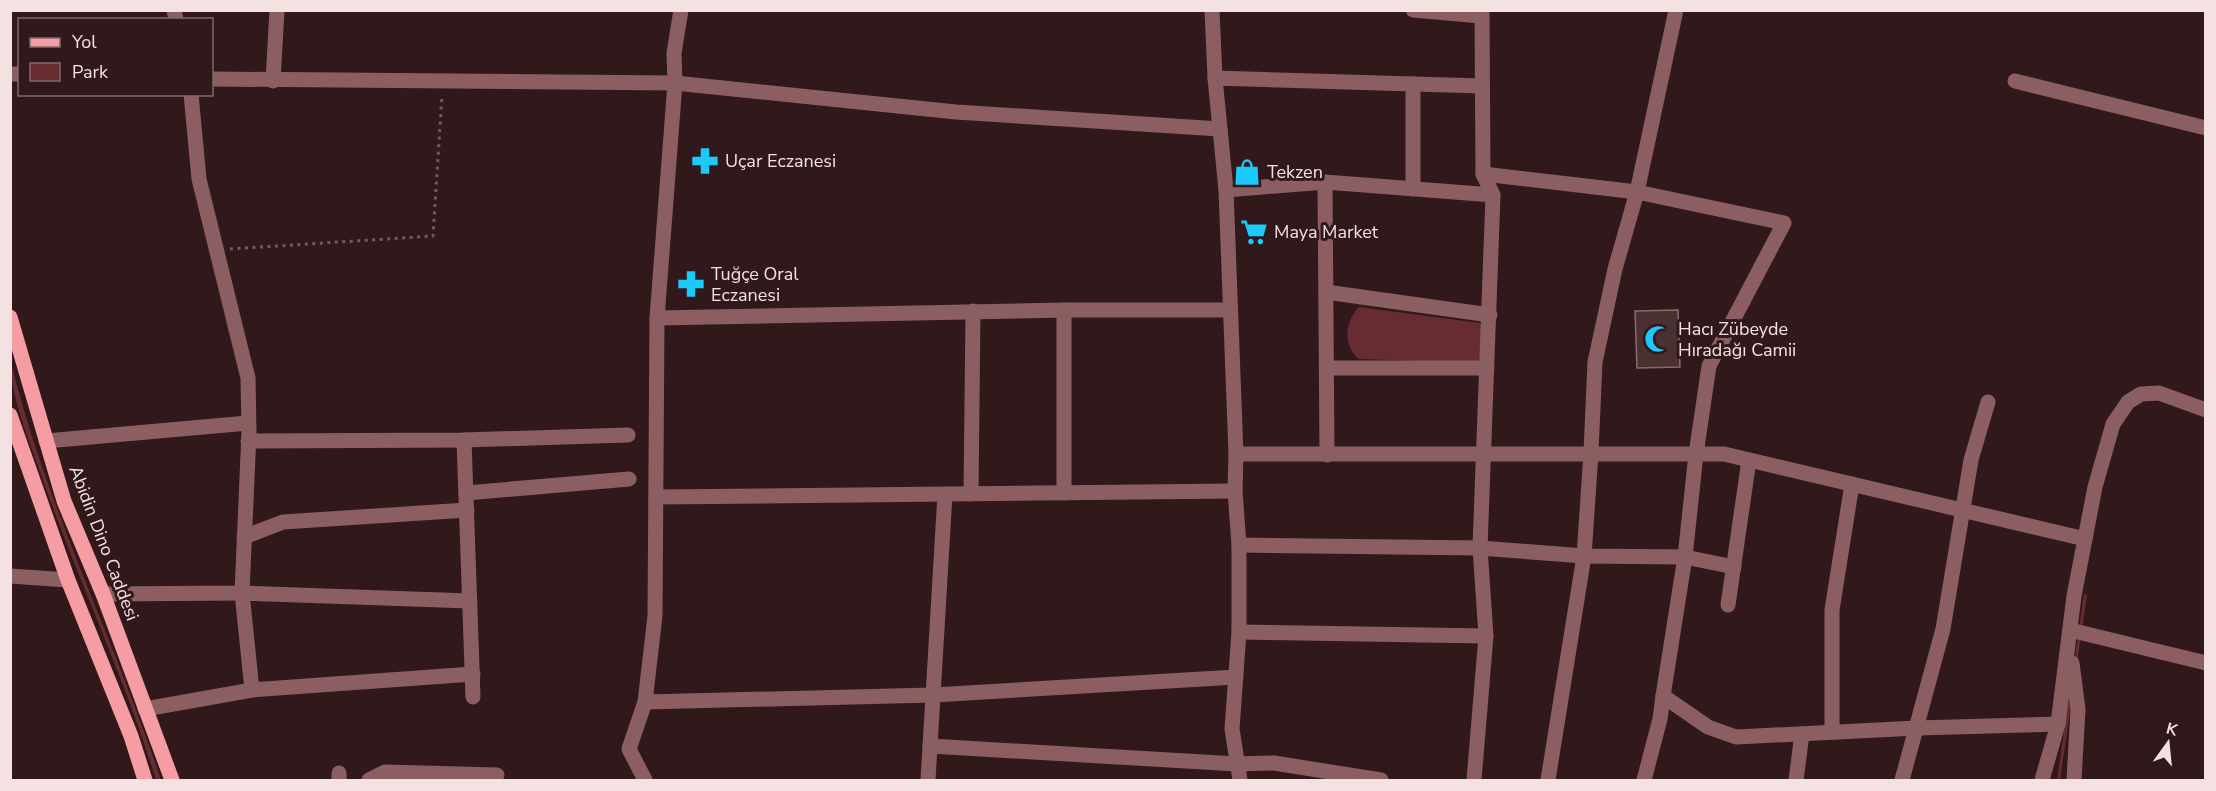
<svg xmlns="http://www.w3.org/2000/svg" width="2216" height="791" viewBox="0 0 2216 791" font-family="'Nunito Sans',sans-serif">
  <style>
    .green { fill: #672b32 }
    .building { fill: #4b3032; stroke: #896b6d; stroke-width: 1.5 }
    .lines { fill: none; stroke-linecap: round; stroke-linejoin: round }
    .path { stroke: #715b5d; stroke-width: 3; stroke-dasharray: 3 4.5; stroke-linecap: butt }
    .minor { stroke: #8b5f62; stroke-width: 15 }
    .major { stroke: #f69da3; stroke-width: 15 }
    .labels { text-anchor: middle; stroke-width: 6; stroke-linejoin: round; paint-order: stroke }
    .poi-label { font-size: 18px; fill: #f4e2e3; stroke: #31191b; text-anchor: start }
    .street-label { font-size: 18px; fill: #f4e2e3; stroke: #31191b }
  </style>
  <rect width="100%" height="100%" fill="#31191b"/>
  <!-- green -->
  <g class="green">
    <path d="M1359 307 1487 324V363L1359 359C1342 346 1345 321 1359 307Z"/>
    <path d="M10 358C45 504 114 638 161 780H156C124 675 76 576 40 472 28 436 10 396 10 358Z"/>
    <polygon points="2084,594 2087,595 2060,780 2057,780"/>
  </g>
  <!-- building -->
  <polygon class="building" points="1678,310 1680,367 1637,368 1635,311"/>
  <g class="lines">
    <!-- path -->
    <polyline class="path" points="230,249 433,236 442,95"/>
    <!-- minor -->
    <g class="minor">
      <polyline points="174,10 176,20"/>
      <polyline points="1212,10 1215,78 1226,190 1236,454 1235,491 1239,545 1239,632 1232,729 1240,780"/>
      <polyline points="1413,10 1481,16"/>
      <polyline points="10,74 20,74"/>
      <polyline points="1215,78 1482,86"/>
      <polyline points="212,79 675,83 956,112 1220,129"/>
      <polyline points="273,81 277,10"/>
      <polyline points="2015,81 2206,128"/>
      <polyline points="1413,84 1413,189"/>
      <polyline points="1483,174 1637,192 1615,269 1595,362 1591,453 1584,556 1548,780"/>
      <polyline points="1325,182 1327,455"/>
      <polyline points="1226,190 1325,182 1493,195"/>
      <polyline points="1326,292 1490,315"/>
      <polyline points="1064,310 1064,493"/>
      <polyline points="657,318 1064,310 1229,310"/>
      <polyline points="1327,368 1487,368"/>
      <polyline points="464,440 473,697"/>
      <polyline points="46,441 248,423"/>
      <polyline points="248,441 464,440 628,435"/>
      <polyline points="1236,454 1724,454 2085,539"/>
      <polyline points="466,493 629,479"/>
      <polyline points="971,494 973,311"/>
      <polyline points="656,497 1235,491"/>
      <polyline points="244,537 283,522 467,510"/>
      <polyline points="1239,545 1480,548 1584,556 1685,557 1734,567"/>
      <polyline points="10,576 68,580"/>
      <polyline points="103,594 242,593 249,432 248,378 199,179 191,94"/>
      <polyline points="1728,605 1749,460"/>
      <polyline points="2070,630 2206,663"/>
      <polyline points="1239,632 1486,636"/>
      <polyline points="2072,663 2078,709 2074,780"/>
      <polyline points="252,690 242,593 470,601"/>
      <polyline points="1663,696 1708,727 1736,737 1917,728 2058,724"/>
      <polyline points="645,702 933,695 1236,677"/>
      <polyline points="145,709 252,690 473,674"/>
      <polyline points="1832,732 1832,610 1852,484"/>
      <polyline points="930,746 1237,764 1274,763 1381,780"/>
      <polyline points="339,780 339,773"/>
      <polyline points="369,780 385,772 497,775"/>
      <polyline points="645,780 629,749 645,702 655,616 657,318 675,83 674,53 681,10"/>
      <polyline points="928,780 945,494"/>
      <polyline points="1474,780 1486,636 1480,548 1493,195 1483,174 1482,10"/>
      <polyline points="1644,780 1660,719 1663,696 1685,557 1696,454 1709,366 1784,223 1637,192 1676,10"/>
      <polyline points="1796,780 1802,734"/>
      <polyline points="1902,780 1943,629 1971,460 1988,402"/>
      <polyline points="2042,780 2058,724 2074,596 2095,487 2113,424 2128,402 2141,394 2159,393 2206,410"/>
    </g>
    <!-- major -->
    <g class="major">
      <polyline points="10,317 64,501 103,594 172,780"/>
      <polyline points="10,415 68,580 131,736 145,780"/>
    </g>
  </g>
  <!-- icons -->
  <defs>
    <symbol id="pharmacy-bare" viewBox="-9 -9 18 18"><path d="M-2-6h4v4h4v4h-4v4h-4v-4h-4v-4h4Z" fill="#1bc9fc" stroke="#31191b" stroke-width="2.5" paint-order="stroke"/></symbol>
    <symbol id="shop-bare" viewBox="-9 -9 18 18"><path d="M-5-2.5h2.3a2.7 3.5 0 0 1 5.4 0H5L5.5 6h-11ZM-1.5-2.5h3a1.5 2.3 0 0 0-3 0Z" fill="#1bc9fc" stroke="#31191b" stroke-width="2.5" paint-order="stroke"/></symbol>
    <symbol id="supermarket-bare" viewBox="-9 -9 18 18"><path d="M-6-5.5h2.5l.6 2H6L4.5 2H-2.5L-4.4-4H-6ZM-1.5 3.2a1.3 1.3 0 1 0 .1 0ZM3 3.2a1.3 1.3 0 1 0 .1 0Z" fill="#1bc9fc" stroke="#31191b" stroke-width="2.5" paint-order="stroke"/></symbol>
    <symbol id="mosque-bare" viewBox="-9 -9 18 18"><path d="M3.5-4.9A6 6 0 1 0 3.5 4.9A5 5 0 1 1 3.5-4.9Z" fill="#1bc9fc" stroke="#31191b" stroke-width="2.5" paint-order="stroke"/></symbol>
  </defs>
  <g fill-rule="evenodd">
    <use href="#pharmacy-bare" x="686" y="142" width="38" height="38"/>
    <use href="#shop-bare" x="1228" y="153" width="38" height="38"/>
    <use href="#supermarket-bare" x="1235" y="213" width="38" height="38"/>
    <use href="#pharmacy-bare" x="672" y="265" width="38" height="38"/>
    <use href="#mosque-bare" x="1639" y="320" width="38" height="38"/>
  </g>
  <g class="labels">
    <!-- poi labels -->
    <g class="poi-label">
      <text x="725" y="167">Uçar Eczanesi</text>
      <text x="1267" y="178">Tekzen</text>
      <text x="1274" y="238">Maya Market</text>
      <text x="711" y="280">Tuğçe Oral<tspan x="711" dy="21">Eczanesi</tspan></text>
      <text x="1678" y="335">Hacı Zübeyde<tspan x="1678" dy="21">Hıradağı Camii</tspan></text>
    </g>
    <!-- street labels -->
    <g class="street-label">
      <text transform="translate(104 543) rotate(69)" y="6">Abidin Dino Caddesi</text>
    </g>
  </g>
  <!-- border -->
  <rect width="2216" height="791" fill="none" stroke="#f4e2e3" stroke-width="24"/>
  <!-- legend -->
  <rect x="18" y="18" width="195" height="78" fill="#31191b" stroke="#7f696b" stroke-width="1.5"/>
  <rect x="30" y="38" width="30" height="9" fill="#f69da3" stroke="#7f696b" stroke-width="1.5"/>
  <text x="72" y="48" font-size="18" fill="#f4e2e3">Yol</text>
  <rect x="30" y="63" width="30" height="18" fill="#672b32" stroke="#7f696b" stroke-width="1.5"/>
  <text x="72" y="78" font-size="18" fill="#f4e2e3">Park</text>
  <!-- north arrow -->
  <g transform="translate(2168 743) rotate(15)" stroke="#31191b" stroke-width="4.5" paint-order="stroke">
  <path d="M0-4.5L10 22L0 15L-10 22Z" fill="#f4e2e3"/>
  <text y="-9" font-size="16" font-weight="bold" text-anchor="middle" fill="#f4e2e3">K</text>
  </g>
</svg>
